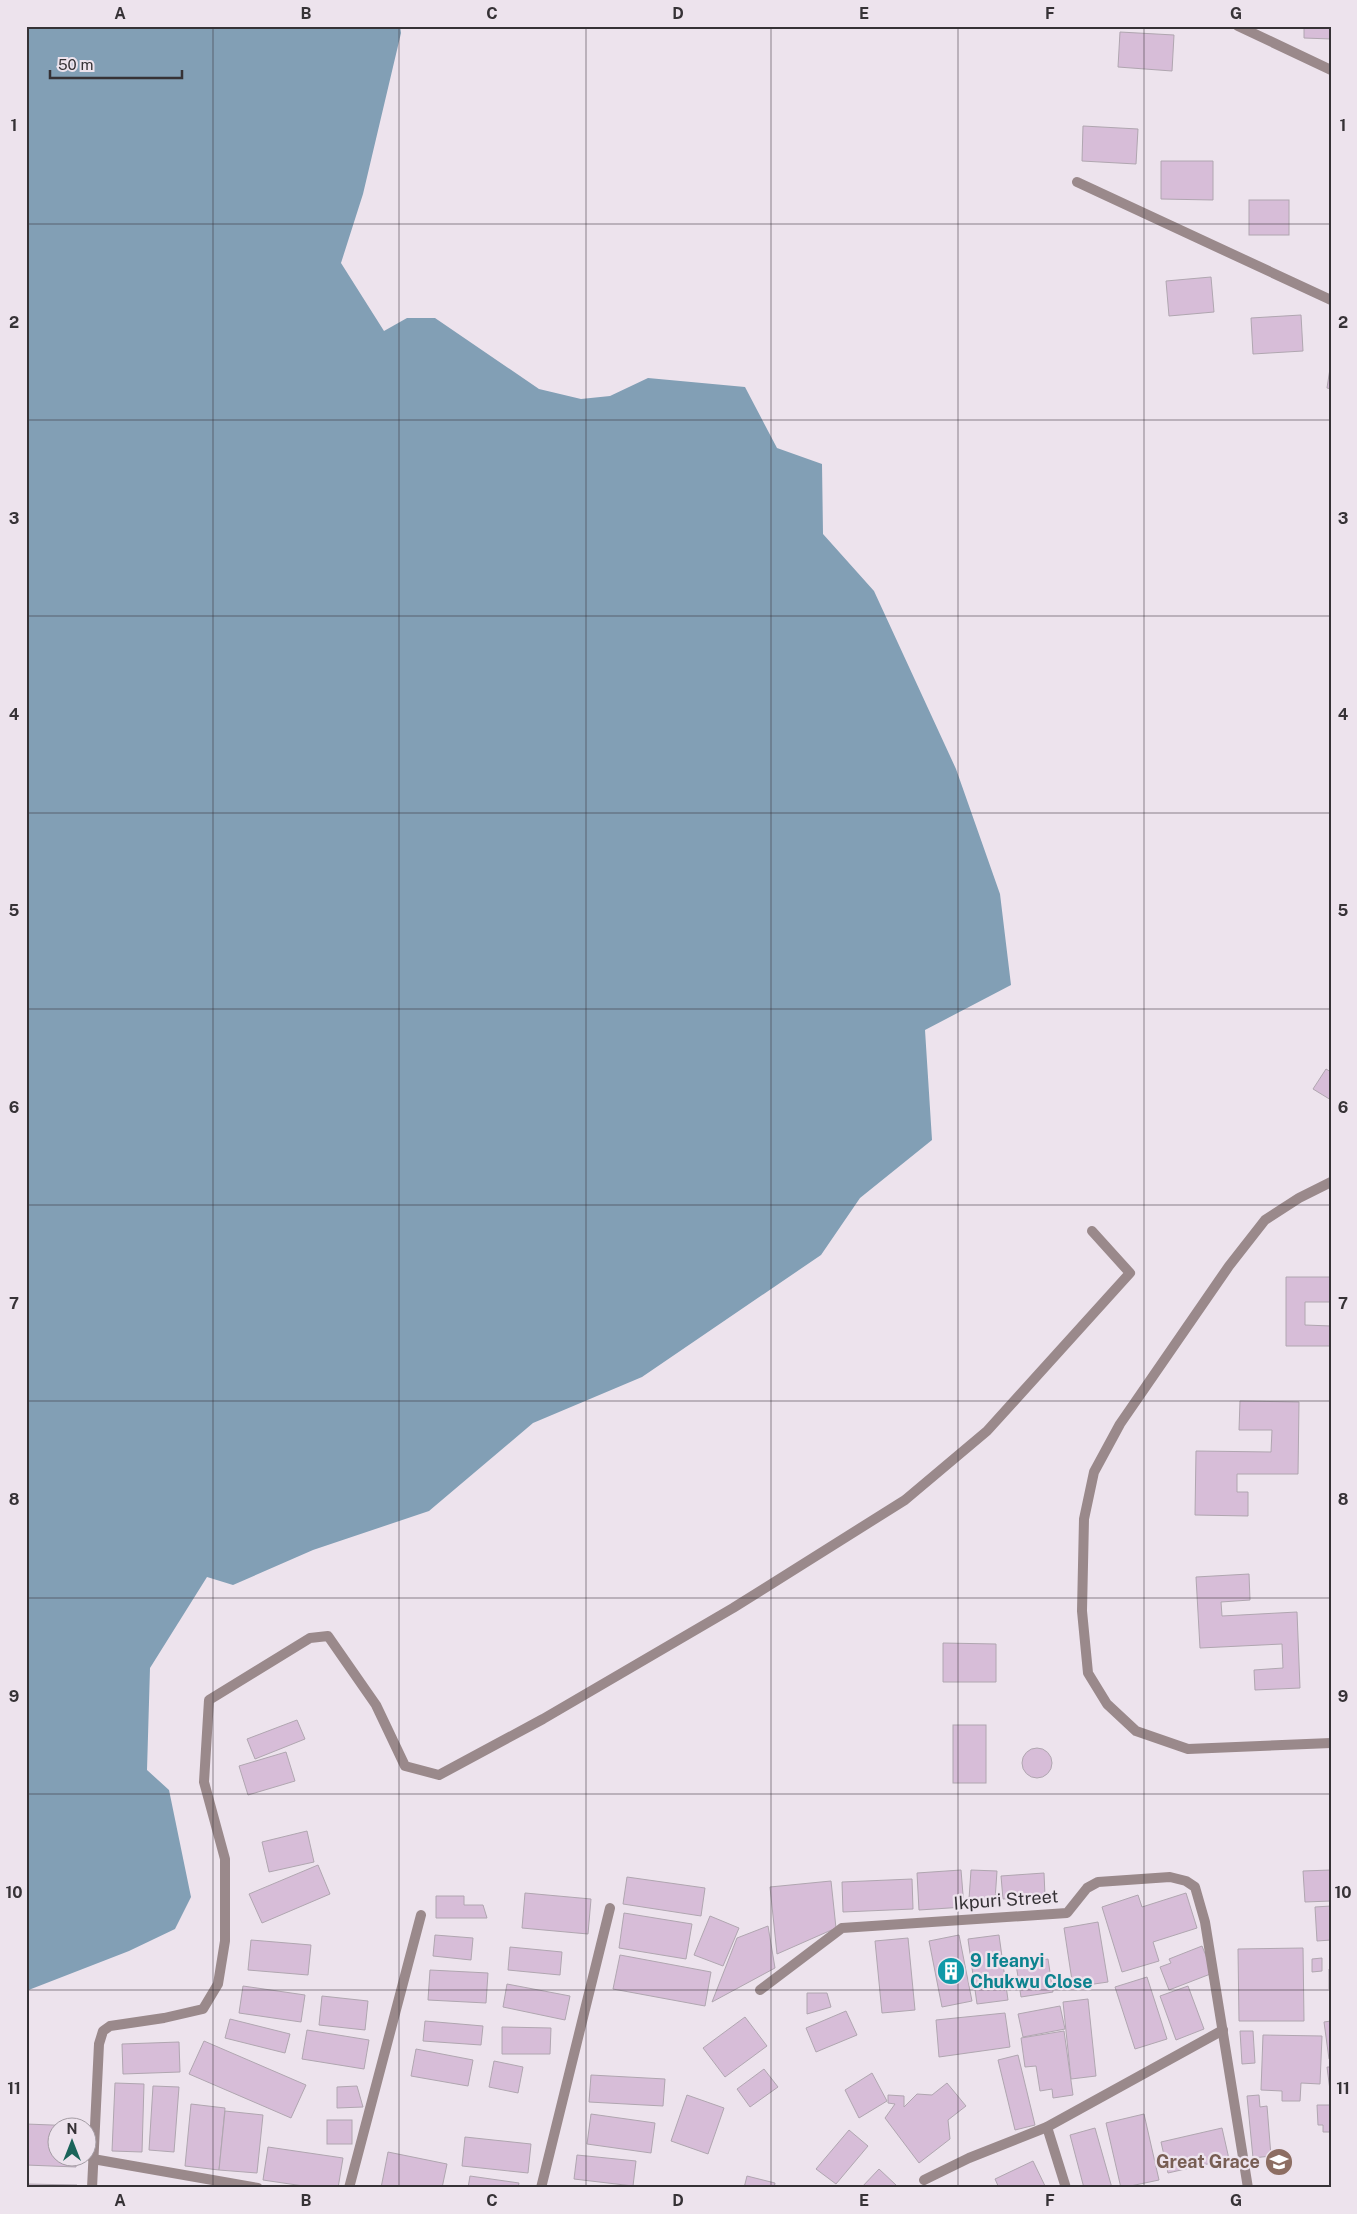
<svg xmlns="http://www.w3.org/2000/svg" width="1357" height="2214" viewBox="0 0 1357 2214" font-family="'Public Sans',sans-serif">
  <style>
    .water { fill: #829fb5 }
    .building { fill: #d7bdd8; stroke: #b0a6b0 }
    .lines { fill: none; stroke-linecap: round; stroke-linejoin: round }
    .minor { stroke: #9a898b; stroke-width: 10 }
    .grid { fill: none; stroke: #363236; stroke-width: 1; stroke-opacity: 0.55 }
    .labels { text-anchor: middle; stroke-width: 4.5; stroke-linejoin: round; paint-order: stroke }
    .street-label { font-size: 18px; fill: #363236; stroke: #ede3ed }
    .culture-label { font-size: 18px; font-weight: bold; fill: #0d838f; stroke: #ede3ed; text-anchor: start }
    .education-label { font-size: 18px; font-weight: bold; fill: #785e54; stroke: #ede3ed; text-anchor: end }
    .neatline { fill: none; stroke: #363236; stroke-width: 2 }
    .grid-label { font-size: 16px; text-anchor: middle; font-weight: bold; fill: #363236 }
  </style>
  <rect width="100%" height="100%" fill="#ede3ed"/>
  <!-- water -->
  <polygon class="water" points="26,26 400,26 401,33 363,194 341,263 384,331 407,318 435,318 539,389 581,399 610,396 648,378 745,387 777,448 822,464 823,534 874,591 956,769 1000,894 1011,985 925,1030 932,1140 860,1198 821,1255 642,1377 533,1423 429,1511 313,1550 233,1585 207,1577 150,1668 147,1770 169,1790 191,1897 175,1929 129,1951 26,1991"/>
  <!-- building -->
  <g class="building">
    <polygon points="1304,26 1331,26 1331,39 1304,38"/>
    <polygon points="1120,32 1174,35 1172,71 1118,67"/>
    <polygon points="1083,126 1138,129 1136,164 1082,161"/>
    <polygon points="1161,161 1213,161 1213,200 1161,199"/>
    <rect x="1249" y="200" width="40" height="35"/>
    <polygon points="1211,277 1214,312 1169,316 1166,281"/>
    <polygon points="1301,315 1303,351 1253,354 1251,318"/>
    <polygon points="1331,362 1331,389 1327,388"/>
    <polygon points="1326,1069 1331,1072 1331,1100 1313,1089"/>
    <polygon points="1286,1277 1331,1277 1331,1302 1305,1302 1305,1325 1331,1326 1331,1346 1286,1346"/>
    <polygon points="1240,1401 1299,1402 1298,1474 1237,1474 1237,1492 1248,1492 1248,1516 1195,1515 1196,1451 1271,1452 1272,1430 1239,1430"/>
    <polygon points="1249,1574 1250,1600 1221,1602 1222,1616 1297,1612 1300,1688 1255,1690 1254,1670 1283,1668 1282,1644 1200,1648 1196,1577"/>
    <polygon points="943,1643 996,1644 996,1682 943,1682"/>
    <polygon points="297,1720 305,1739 255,1759 247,1739"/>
    <rect x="953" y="1725" width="33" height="58"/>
    <circle cx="1037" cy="1763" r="15"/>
    <polygon points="286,1752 295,1781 248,1795 239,1766"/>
    <polygon points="307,1831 314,1862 269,1872 262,1842"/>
    <polygon points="318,1865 330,1894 262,1923 249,1894"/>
    <polygon points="961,1870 964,1907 919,1910 917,1873"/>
    <polygon points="971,1870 997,1871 995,1900 969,1899"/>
    <polygon points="1331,1870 1331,1901 1305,1902 1303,1871"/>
    <polygon points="1044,1873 1045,1896 1003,1899 1001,1876"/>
    <polygon points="627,1877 705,1888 701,1916 623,1904"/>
    <polygon points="912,1879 913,1909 843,1912 842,1882"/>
    <polygon points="831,1881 836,1928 777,1954 770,1887"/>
    <polygon points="525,1893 591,1899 588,1934 522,1928"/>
    <polygon points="1186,1893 1197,1928 1153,1942 1159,1961 1122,1972 1102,1907 1138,1895 1142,1907"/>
    <polygon points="436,1896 464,1896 464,1905 483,1905 487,1918 436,1918"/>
    <polygon points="1331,1906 1331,1940 1317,1941 1315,1907"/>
    <polygon points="624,1913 692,1924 686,1959 619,1948"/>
    <polygon points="710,1916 739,1928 723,1966 694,1955"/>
    <polygon points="1098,1922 1108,1982 1073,1987 1064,1928"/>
    <polygon points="768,1926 775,1968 712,2002 737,1938"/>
    <polygon points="435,1935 473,1938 471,1960 433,1956"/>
    <polygon points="959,1935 972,2001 942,2007 929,1941"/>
    <polygon points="999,1935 1008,2000 977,2004 968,1939"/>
    <polygon points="908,1938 915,2010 882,2013 875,1941"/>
    <polygon points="251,1940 311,1945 308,1975 248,1970"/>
    <polygon points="1202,1946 1213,1973 1169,1990 1160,1967 1171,1963 1169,1959"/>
    <polygon points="510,1947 562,1952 560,1975 508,1970"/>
    <polygon points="1303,1948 1304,2021 1239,2021 1238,1949"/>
    <polygon points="620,1955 711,1972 705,2006 613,1989"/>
    <polygon points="1322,1958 1322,1971 1312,1972 1312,1959"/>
    <polygon points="1048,1959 1053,1992 1021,1997 1016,1964"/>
    <polygon points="1329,1969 1331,1969 1331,1990 1329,1989"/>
    <polygon points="430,1970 488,1973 486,2003 428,2000"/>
    <polygon points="1147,1977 1167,2039 1135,2049 1115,1987"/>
    <polygon points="507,1984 570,1996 565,2020 503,2007"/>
    <polygon points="243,1986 305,1995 301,2022 239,2013"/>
    <polygon points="1188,1986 1204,2029 1176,2040 1160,1996"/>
    <polygon points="807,1993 827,1993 831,2007 807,2014"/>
    <polygon points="322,1996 368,2001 365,2030 319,2025"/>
    <polygon points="1088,1999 1096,2076 1071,2079 1063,2002"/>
    <polygon points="1060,2006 1065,2029 1023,2037 1018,2014"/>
    <polygon points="846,2011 857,2035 816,2052 806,2028"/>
    <polygon points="1005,2013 1010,2047 939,2057 936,2020"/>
    <polygon points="745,2017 767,2046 725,2077 703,2048"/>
    <polygon points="230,2019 290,2034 285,2053 225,2038"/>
    <polygon points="425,2021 483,2026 481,2045 423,2041"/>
    <polygon points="1331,2021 1331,2059 1329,2059 1324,2022"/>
    <polygon points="502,2027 551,2028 550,2054 502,2054"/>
    <polygon points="307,2030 369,2040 364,2069 302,2059"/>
    <polygon points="1064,2031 1073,2095 1053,2098 1052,2089 1040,2091 1036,2066 1025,2067 1021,2038"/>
    <polygon points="1240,2031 1253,2031 1255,2063 1242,2064"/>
    <polygon points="1263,2035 1322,2036 1320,2084 1301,2083 1300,2101 1282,2101 1282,2091 1261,2090"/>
    <polygon points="204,2041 306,2085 291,2118 189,2074"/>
    <polygon points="179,2042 180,2072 123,2074 122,2044"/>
    <polygon points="416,2049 473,2060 468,2086 411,2076"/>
    <polygon points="1018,2055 1035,2125 1015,2130 998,2060"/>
    <polygon points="494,2061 523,2067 518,2093 489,2087"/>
    <polygon points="1327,2067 1331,2067 1331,2098"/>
    <polygon points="764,2069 778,2087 750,2107 737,2089"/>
    <polygon points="872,2073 887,2101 859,2118 845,2090"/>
    <polygon points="591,2075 665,2079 663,2106 589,2102"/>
    <polygon points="115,2083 144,2084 142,2152 112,2151"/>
    <polygon points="947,2083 966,2106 948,2120 950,2139 919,2163 885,2118 895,2104 888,2103 888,2095 904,2096 904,2107 917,2094 932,2095"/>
    <polygon points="153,2086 179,2087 174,2152 149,2150"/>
    <polygon points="357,2086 363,2107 337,2108 337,2087"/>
    <polygon points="687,2095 724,2108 708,2154 671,2141"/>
    <polygon points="1259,2095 1260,2107 1267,2106 1271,2156 1253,2158 1247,2096"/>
    <polygon points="191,2104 225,2108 219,2170 185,2166"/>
    <polygon points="1317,2105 1331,2105 1331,2132 1323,2132 1323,2125 1318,2125"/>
    <polygon points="225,2111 263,2115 257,2173 219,2170"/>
    <polygon points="591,2114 655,2123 651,2153 587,2144"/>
    <polygon points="1144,2114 1159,2180 1121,2188 1106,2123"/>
    <rect x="327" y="2120" width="25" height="24"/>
    <polygon points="26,2124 78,2126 58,2126 58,2156 77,2156 76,2167 26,2165"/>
    <polygon points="1095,2128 1112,2188 1084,2188 1070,2135"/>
    <polygon points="1222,2128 1229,2159 1168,2173 1161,2142"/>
    <polygon points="849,2130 868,2146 836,2184 816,2169"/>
    <polygon points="465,2137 531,2144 528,2173 462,2166"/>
    <polygon points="268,2147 343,2158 338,2188 317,2188 263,2180"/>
    <polygon points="388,2152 447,2164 442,2188 381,2188"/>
    <polygon points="577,2155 636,2161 633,2186 574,2179"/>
    <polygon points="1033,2161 1046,2188 999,2188 995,2179"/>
    <polygon points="879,2169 896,2185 893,2188 861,2188"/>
    <polygon points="470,2176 519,2183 518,2188 468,2188"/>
    <polygon points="747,2176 775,2183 774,2188 744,2188"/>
    <polygon points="26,2184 77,2185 77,2188 26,2188"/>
  </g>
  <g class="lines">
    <!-- minor -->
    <g class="minor">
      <polyline points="1238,26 1331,70"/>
      <polyline points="1077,182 1331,300"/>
      <polyline points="1331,1182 1299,1198 1265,1220 1229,1266 1120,1424 1094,1472 1084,1519 1082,1611 1088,1673 1107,1704 1136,1731 1188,1749 1331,1743"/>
      <polyline points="760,1990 842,1928 1067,1913 1087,1888 1098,1882 1170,1877 1186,1881 1195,1887 1205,1922 1248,2188"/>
      <polyline points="1047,2127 1066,2188"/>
      <polyline points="93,2159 258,2188"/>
      <polyline points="924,2180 969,2158 1047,2127 1223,2030"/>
      <polyline points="92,2188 99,2044 103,2031 110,2026 164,2018 203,2009 218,1984 225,1941 225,1859 204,1782 209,1700 310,1638 328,1636 376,1705 405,1766 439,1775 543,1719 733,1608 905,1500 987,1431 1130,1273 1092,1231"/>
      <polyline points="349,2188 421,1915"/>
      <polyline points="541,2188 610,1908"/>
    </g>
  </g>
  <!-- grid -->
  <path class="grid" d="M213 26V2188M399 26V2188M586 26V2188M771 26V2188M958 26V2188M1144 26V2188M26 224H1331M26 420H1331M26 616H1331M26 813H1331M26 1009H1331M26 1205H1331M26 1401H1331M26 1598H1331M26 1794H1331M26 1990H1331"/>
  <!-- icons -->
  <defs>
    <symbol id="building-disc" viewBox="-11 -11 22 22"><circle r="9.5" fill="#0f9aa8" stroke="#ede3ed"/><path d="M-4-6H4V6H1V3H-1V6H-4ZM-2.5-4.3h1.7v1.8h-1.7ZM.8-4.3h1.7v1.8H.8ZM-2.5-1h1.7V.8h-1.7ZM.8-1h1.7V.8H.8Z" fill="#fff"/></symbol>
    <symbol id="school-disc" viewBox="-11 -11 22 22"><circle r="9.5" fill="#8d6e63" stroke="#ede3ed"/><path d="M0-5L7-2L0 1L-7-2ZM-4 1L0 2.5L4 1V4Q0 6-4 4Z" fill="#fff"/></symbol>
  </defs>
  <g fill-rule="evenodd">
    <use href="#building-disc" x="935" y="1955" width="32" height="32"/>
    <use href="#school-disc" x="1263" y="2146" width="32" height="32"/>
  </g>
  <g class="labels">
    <!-- street labels -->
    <g class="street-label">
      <text transform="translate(1006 1900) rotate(-4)" y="6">Ikpuri Street</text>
    </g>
    <!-- culture labels -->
    <g class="culture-label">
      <text x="970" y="1967">9 Ifeanyi<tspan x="970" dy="21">Chukwu Close</tspan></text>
    </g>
    <!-- education labels -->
    <g class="education-label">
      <text x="1260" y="2168">Great Grace</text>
    </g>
  </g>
  <!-- border -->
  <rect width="1357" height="2214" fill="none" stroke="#ede3ed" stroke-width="55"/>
  <!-- north arrow -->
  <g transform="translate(72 2142)"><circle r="24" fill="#ede3ed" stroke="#a49ca4"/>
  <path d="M0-4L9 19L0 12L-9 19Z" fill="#1a645a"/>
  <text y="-8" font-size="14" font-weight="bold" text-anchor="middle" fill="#363236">N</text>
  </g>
  <!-- scale -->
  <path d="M50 70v8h132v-8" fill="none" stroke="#363236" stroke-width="2.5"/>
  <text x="58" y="70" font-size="15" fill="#363236" stroke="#ede3ed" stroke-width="4" paint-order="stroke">50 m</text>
  <rect x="28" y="28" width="1302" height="2158" class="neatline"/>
  <g class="grid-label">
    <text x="120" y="19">A</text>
    <text x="306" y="19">B</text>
    <text x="492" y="19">C</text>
    <text x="678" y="19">D</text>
    <text x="864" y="19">E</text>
    <text x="1050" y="19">F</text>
    <text x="1236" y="19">G</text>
    <text x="14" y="131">1</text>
    <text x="1343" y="131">1</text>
    <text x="14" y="328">2</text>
    <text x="1343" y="328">2</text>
    <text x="14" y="524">3</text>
    <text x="1343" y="524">3</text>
    <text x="14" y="720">4</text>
    <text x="1343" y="720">4</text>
    <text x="14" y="916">5</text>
    <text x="1343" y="916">5</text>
    <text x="14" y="1113">6</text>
    <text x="1343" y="1113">6</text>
    <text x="14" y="1309">7</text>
    <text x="1343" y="1309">7</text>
    <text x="14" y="1505">8</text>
    <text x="1343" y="1505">8</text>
    <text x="14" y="1702">9</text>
    <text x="1343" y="1702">9</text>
    <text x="14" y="1898">10</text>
    <text x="1343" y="1898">10</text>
    <text x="14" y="2094">11</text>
    <text x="1343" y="2094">11</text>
    <text x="120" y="2206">A</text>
    <text x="306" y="2206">B</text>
    <text x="492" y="2206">C</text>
    <text x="678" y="2206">D</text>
    <text x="864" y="2206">E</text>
    <text x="1050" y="2206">F</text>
    <text x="1236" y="2206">G</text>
  </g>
</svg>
